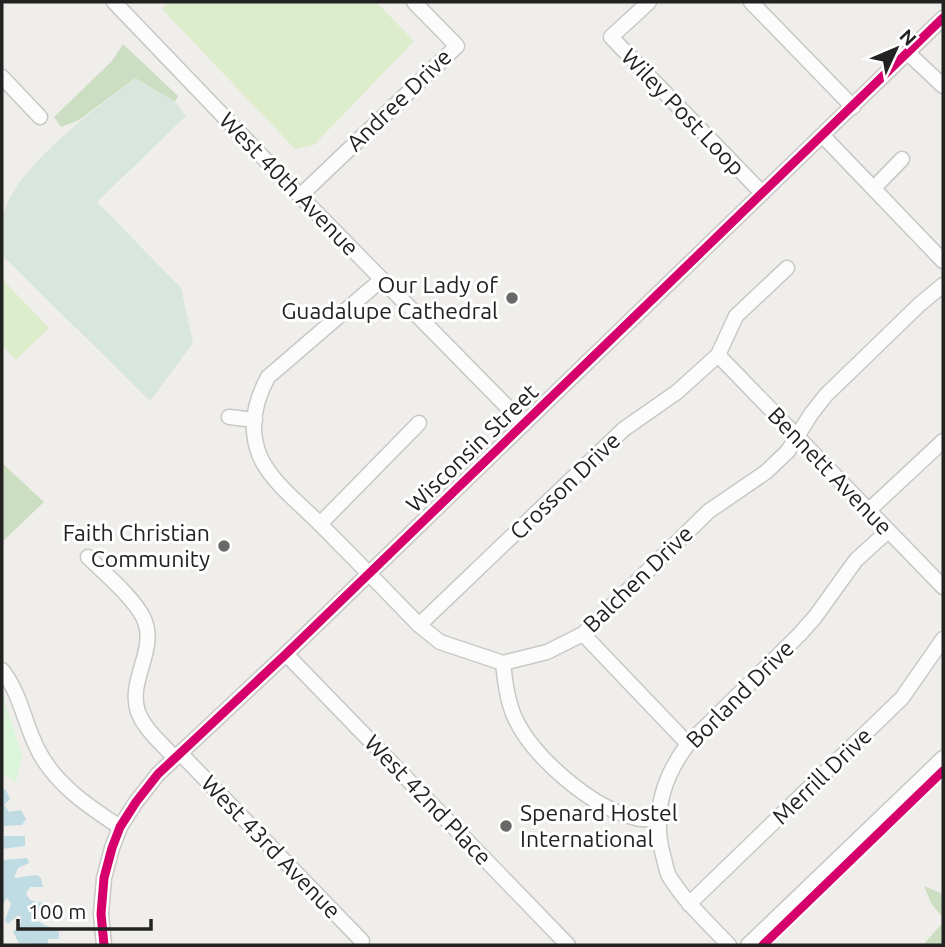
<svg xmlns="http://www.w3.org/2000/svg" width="945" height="947" viewBox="0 0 945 947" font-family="Ubuntu,sans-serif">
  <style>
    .grass { fill: #ddeccb }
    .forest { fill: #cbdec1 }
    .wetland { fill: #d9e6de }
    .park { fill: #daf5da }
    .water { fill: #bfdbe3 }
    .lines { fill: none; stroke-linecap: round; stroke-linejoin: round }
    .stream { stroke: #bfdbe3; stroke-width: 2.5 }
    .minor-casing { stroke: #c9c8c7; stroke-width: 17 }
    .minor { stroke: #fdfcfc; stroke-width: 14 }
    .cycleway-casing { stroke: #fff; stroke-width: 13 }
    .cycleway { stroke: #d6006c; stroke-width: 9 }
    .poi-dot { fill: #6a6968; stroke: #fff; stroke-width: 2.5 }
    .labels { text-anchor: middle; stroke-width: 6; stroke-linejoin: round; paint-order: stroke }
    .street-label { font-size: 23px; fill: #222; stroke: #fff }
    .poi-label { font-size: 23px; fill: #222; stroke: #fff; text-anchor: end }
  </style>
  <rect width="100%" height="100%" fill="#f0eeeb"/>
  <!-- grass -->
  <g class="grass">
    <polygon points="169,2 376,2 414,41 314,145 295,149 162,9"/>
    <polygon points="2,279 49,328 16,360 2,345"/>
  </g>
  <!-- forest -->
  <g class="forest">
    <polygon points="123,44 178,96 175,102 135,78 79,120 61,127 54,117 112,61"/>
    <polygon points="2,463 44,502 2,542"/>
    <polygon points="924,886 943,894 943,918 931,903"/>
    <polygon points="943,922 943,945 923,945"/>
  </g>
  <!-- wetland -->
  <path class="wetland" d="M135 78 175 102 186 116 97 202 181 288 193 343 150 401 2 255C2 244 0 233 2 222 8 171 96 109 135 78Z"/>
  <!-- park -->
  <polygon class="park" points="2,692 22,756 16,782 2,774"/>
  <!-- water -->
  <g class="water">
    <polygon points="2,789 6,790 10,799 4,805 9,812 21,810 26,819 22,825 4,826 3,836 25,836 25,846 2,849"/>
    <polygon points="27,858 29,863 18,868 14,878 37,875 41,878 43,887 30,887 26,893 30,900 48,904 49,909 37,913 36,918 39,922 59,932 59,939 48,939 48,943 52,945 19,943 13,932 21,923 21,916 17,916 8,924 5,920 11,904 7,898 2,905 2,860"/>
  </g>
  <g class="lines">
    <!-- stream -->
    <polyline class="stream" points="941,945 943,942"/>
    <defs>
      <g id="minor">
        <polyline points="114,2 300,196 524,424"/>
        <polyline points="649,2 611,37 762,193"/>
        <polyline points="751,2 853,107"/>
        <polyline points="908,53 943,86"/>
        <polyline points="2,77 40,117"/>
        <polyline points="823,136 943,261"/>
        <polyline points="875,187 902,159"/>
        <polyline points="300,196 457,46 414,2"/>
        <path d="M381 280 268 377C255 401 249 428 259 454 269 480 299 503 318 522 352 556 386 591 419 625L440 642 503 663 547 652 583 634 709 511 766 472 788 451 811 414 826 395 920 304 943 285"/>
        <polyline points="718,355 943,587"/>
        <polyline points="229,417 255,420"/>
        <polyline points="868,511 943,441"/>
        <polyline points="320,524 419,423"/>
        <path d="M88 557C105 574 132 596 143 617 159 649 127 679 138 712 145 730 162 744 175 758"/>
        <polyline points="419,625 624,429 677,392 718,355 736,316 787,268"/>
        <polyline points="583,634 688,744"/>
        <polyline points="286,654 568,945"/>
        <path d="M503 663C505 681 507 699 514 716 532 757 593 809 636 818 643 820 651 819 658 819"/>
        <path d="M2 670C21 694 24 723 38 750 55 784 89 807 120 827"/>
        <polyline points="180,753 362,941"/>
        <polyline points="689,904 902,698 943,639"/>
        <polyline points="104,945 101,914 104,878 112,848 120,827 136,802 158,774 286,654 943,18"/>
        <path d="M729 945C708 923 685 902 669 876 666 870 665 862 663 855 652 814 663 777 688 744L799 635 815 617 856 560 888 531"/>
        <polyline points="748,945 943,758"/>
      </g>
    </defs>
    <!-- minor casing -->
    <use href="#minor" class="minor-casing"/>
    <!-- minor -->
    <use href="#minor" class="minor"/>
    <defs>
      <g id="cycleway">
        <polyline points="104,945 101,914 104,878 112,848 120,827 136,802 158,774 286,654 943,18"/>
        <polyline points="763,945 943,771"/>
      </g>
    </defs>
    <!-- cycleway casing -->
    <use href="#cycleway" class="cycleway-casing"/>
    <!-- cycleway -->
    <use href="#cycleway" class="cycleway"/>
  </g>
  <!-- markers -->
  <g class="poi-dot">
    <circle cx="512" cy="298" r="7"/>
    <circle cx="224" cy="546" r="7"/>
    <circle cx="506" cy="826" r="7"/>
  </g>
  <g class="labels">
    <!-- street labels -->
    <g class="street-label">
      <text transform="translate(399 100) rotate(-44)" y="8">Andree Drive</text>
      <text transform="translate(683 112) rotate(46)" y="8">Wiley Post Loop</text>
      <text transform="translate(289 184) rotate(46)" y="8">West 40th Avenue</text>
      <text transform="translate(472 448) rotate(-44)" y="8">Wisconsin Street</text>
      <text transform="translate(830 471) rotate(46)" y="8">Bennett Avenue</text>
      <text transform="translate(565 486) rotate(-44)" y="8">Crosson Drive</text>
      <text transform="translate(638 579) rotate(-44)" y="8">Balchen Drive</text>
      <text transform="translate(740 694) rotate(-45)" y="8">Borland Drive</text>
      <text transform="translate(822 776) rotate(-44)" y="8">Merrill Drive</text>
      <text transform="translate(428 800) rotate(46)" y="8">West 42nd Place</text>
      <text transform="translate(271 847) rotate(46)" y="8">West 43rd Avenue</text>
    </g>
    <!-- poi labels -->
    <g class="poi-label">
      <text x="498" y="293">Our Lady of<tspan x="498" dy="26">Guadalupe Cathedral</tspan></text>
      <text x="210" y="541">Faith Christian<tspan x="210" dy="26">Community</tspan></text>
      <text x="520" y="821" text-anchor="start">Spenard Hostel<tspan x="520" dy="26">International</tspan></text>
    </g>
  </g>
  <!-- border -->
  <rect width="945" height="947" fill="none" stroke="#222222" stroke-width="7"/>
  <!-- north arrow -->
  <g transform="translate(896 49) rotate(46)" stroke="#ffffff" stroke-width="5" paint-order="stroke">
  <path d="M0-5L12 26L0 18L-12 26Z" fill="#222222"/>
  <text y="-10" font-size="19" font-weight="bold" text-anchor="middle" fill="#222222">N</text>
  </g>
  <!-- scale -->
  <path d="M18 919v10h133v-10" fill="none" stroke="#222222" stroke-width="3.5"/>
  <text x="28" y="919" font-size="21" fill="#222222" stroke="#ffffff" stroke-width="5" paint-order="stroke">100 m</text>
</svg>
